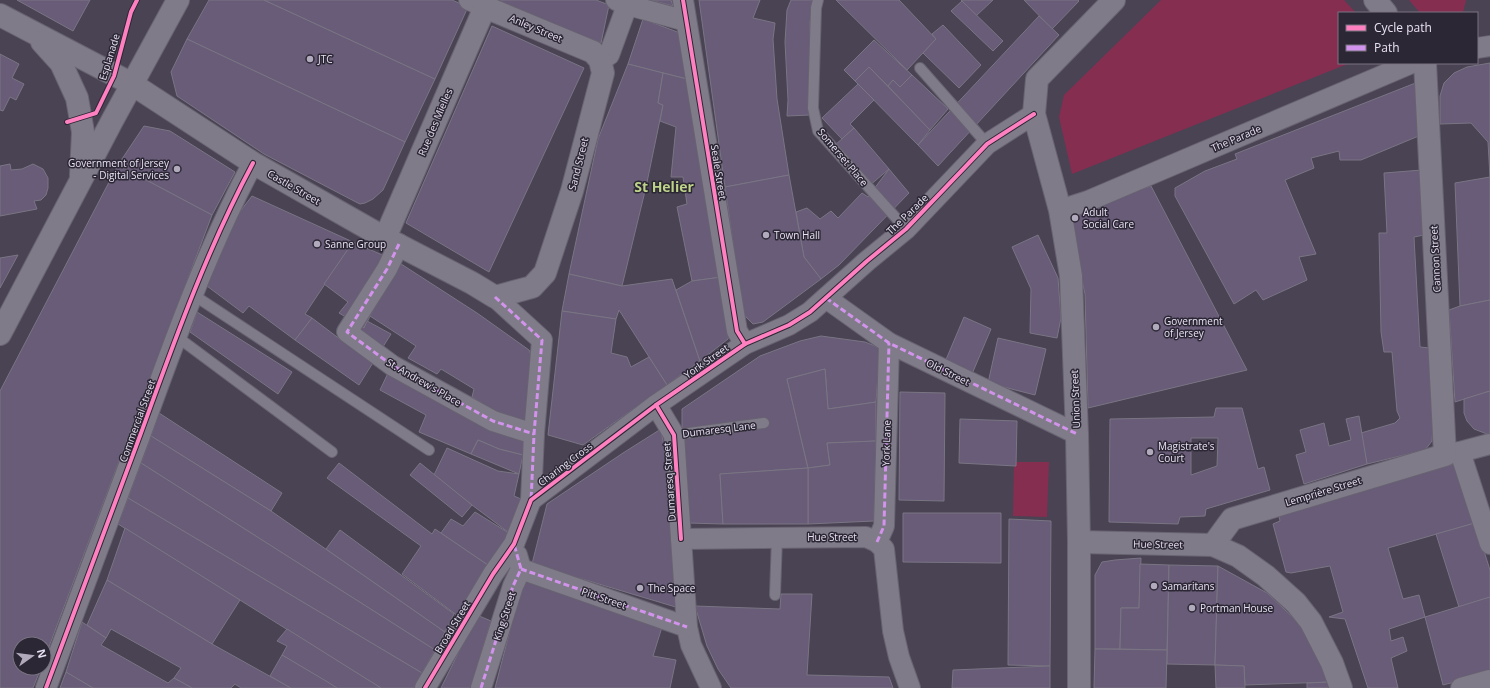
<svg xmlns="http://www.w3.org/2000/svg" width="1490" height="688" viewBox="0 0 1490 688" font-family="'Open Sans',sans-serif">
  <style>
    .green { fill: #862e50 }
    .building { fill: #685c78; stroke: #7a7583; fill-rule: evenodd }
    .lines { fill: none; stroke-linecap: round; stroke-linejoin: round }
    .lane-casing { stroke: #686371; stroke-width: 12 }
    .street-casing { stroke: #686371; stroke-width: 22 }
    .secondary-casing { stroke: #686371; stroke-width: 24 }
    .lane { stroke: #807b88; stroke-width: 10 }
    .street { stroke: #807b88; stroke-width: 20 }
    .secondary { stroke: #807b88; stroke-width: 22 }
    .quiet { stroke: #d193ec; stroke-width: 3; stroke-dasharray: 6 3; stroke-linecap: butt }
    .cycleway-casing { stroke: #2c2734; stroke-width: 6 }
    .cycleway { stroke: #ff80c0; stroke-width: 4 }
    .poi-dot { fill: #b1aabd; stroke: #2c2734; stroke-width: 1.5 }
    .labels { text-anchor: middle; stroke-width: 3; stroke-linejoin: round; paint-order: stroke }
    .street-label { font-size: 10px; fill: #e9e2f5; stroke: #2c2734 }
    .poi-label { font-size: 10px; fill: #e9e2f5; stroke: #2c2734; text-anchor: start }
    .district-label { font-size: 14px; font-weight: bold; fill: #bcd389; stroke: #2c2734 }
  </style>
  <rect width="100%" height="100%" fill="#494354"/>
  <!-- green -->
  <g class="green">
    <polygon points="1161,0 1344,0 1356,13 1339,13 1339,63 1350,63 1072,174 1059,117 1064,95"/>
    <polygon points="1409,0 1466,0 1463,13 1420,13"/>
    <polygon points="1014,462 1049,462 1047,517 1013,516"/>
  </g>
  <!-- building -->
  <g class="building">
    <polygon points="17,0 90,0 73,31"/>
    <polygon points="209,0 264,0 435,79 405,142 187,39"/>
    <polygon points="264,0 452,0 468,7 435,79"/>
    <polygon points="491,0 596,0 609,5 601,43"/>
    <polygon points="650,0 671,0 673,6"/>
    <polygon points="699,0 760,0 753,18 775,23 773,39 777,99 789,175 725,187"/>
    <polygon points="791,0 817,0 810,21 810,115 787,116 788,100 785,42 787,10"/>
    <polygon points="836,0 899,0 936,39 907,70"/>
    <polygon points="961,0 993,0 976,16"/>
    <polygon points="1024,0 1078,0 1079,1 1052,29"/>
    <polygon points="962,1 1003,41 993,51 951,11"/>
    <polygon points="1039,16 1059,35 938,166 918,145"/>
    <polygon points="643,19 680,33 687,79 628,64"/>
    <polygon points="943,25 981,65 959,88 923,53 936,39 932,34"/>
    <polygon points="492,26 584,68 489,272 406,223"/>
    <polygon points="187,39 405,142 383,190 373,199 365,203 360,204 356,202 264,154 177,96 171,72"/>
    <polygon points="874,40 912,75 900,87 893,80 888,86 869,67 855,81 844,70"/>
    <polygon points="0,54 19,64 12,78 24,84 16,100 10,97 3,111 0,110"/>
    <polygon points="1490,63 1490,177 1488,142 1471,123 1440,124 1440,96 1444,83 1454,73 1467,67"/>
    <polygon points="628,64 663,73 658,103 663,105 646,187 622,286 569,274 598,139"/>
    <polygon points="869,67 930,130 918,145 855,81"/>
    <polygon points="663,73 687,79 722,277 692,281 677,207 687,204 683,177 671,177 676,127 660,121 663,105 658,103"/>
    <polygon points="912,75 948,109 930,130 888,86 893,80 900,87"/>
    <polygon points="1418,82 1421,135 1361,160 1340,160 1339,151 1311,158 1314,168 1285,180 1316,254 1299,257 1307,280 1263,300 1256,290 1234,304 1175,196 1175,188 1205,171 1237,159 1235,154"/>
    <polygon points="858,84 874,100 850,124 854,128 842,139 822,118"/>
    <polygon points="144,126 170,131 235,172 212,215 118,165"/>
    <polygon points="854,128 889,169 869,186 834,146"/>
    <polygon points="10,164 11,170 22,169 33,164 43,169 48,178 48,188 46,195 41,200 34,201 37,209 0,216 0,166"/>
    <polygon points="118,165 212,215 44,660 44,644 20,644 20,668 41,668 33,688 0,688 0,391"/>
    <polygon points="889,169 909,193 839,265 821,279 804,257 796,212 807,208 820,219 831,211 838,218 862,193 868,197"/>
    <polygon points="1422,170 1424,235 1414,237 1420,347 1430,348 1433,425 1432,441 1425,450 1367,464 1361,433 1395,423 1400,418 1397,411 1392,352 1384,352 1381,332 1379,233 1387,233 1384,173"/>
    <polygon points="789,175 804,257 821,279 763,322 753,324 743,314 725,187"/>
    <polygon points="1490,177 1490,300 1460,306 1455,183"/>
    <polygon points="1151,186 1247,370 1088,408 1085,294 1067,214"/>
    <polygon points="252,196 353,242 305,314 312,318 295,340 249,306 243,313 207,286 228,227"/>
    <polygon points="1038,235 1058,278 1061,318 1057,338 1030,333 1031,289 1012,247"/>
    <polygon points="353,242 398,262 364,328 339,313 348,302 324,284"/>
    <polygon points="18,255 0,288 0,258"/>
    <polygon points="398,262 477,313 529,350 533,360 529,425 506,418 472,397 474,389 441,369 437,374 408,358 416,346 370,316"/>
    <polygon points="569,274 622,286 672,279 700,361 667,385 619,310 616,319 562,311"/>
    <polygon points="722,277 731,331 728,339 700,361 676,290 692,281"/>
    <polygon points="1490,300 1490,391 1455,402 1449,310 1460,306"/>
    <polygon points="562,311 616,319 611,353 627,357 631,367 649,357 667,385 583,445 548,435"/>
    <polygon points="197,312 292,372 278,394 190,332"/>
    <polygon points="964,317 991,329 972,374 945,362"/>
    <polygon points="312,318 345,343 359,325 364,328 367,321 391,334 359,385 295,340"/>
    <polygon points="821,336 865,342 880,348 876,402 828,409 825,369 787,379 808,468 720,474 723,524 688,523 682,434 682,409 760,356 800,341"/>
    <polygon points="998,338 1046,349 1035,395 988,383"/>
    <polygon points="825,369 828,409 876,402 876,441 827,443 830,465 808,468 787,379"/>
    <polygon points="389,371 529,425 523,455 499,449 478,440 471,454 419,432 426,415 380,390"/>
    <polygon points="1490,391 1490,433 1487,434 1474,429 1467,421 1464,413 1464,399"/>
    <polygon points="900,392 945,393 944,501 899,500"/>
    <path d="M1216 408H1242L1258 469 1264 467 1270 490 1206 509 1205 516 1180 517 1178 524 1109 522 1110 419 1214 417ZM1191 438H1218L1217 466 1191 475Z"/>
    <polygon points="159,413 282,493 271,511 151,436"/>
    <polygon points="1359,416 1367,464 1304,484 1296,455 1306,452 1300,430 1324,423 1329,446 1351,440 1346,419"/>
    <polygon points="960,419 1017,421 1016,466 959,463"/>
    <polygon points="661,429 673,503 679,608 532,564 547,504 623,453"/>
    <polygon points="151,436 271,511 445,632 435,650 141,463"/>
    <polygon points="478,440 499,449 523,455 519,474 471,454"/>
    <polygon points="876,441 874,521 808,524 808,468 830,465 827,443"/>
    <polygon points="447,448 498,471 519,474 514,496 521,499 512,535 472,505 434,475"/>
    <polygon points="141,463 435,650 422,673 128,498"/>
    <polygon points="339,463 432,534 435,529 488,565 458,616 402,574 421,546 327,478"/>
    <polygon points="420,463 472,505 462,517 410,475"/>
    <polygon points="1454,464 1475,523 1388,548 1403,599 1419,595 1425,617 1389,629 1391,641 1403,637 1407,651 1391,658 1398,688 1368,688 1345,619 1329,617 1343,612 1330,566 1291,573 1286,572 1273,524 1280,521 1279,515"/>
    <polygon points="808,468 808,524 723,524 720,474"/>
    <polygon points="128,498 422,673 414,688 381,688 118,524"/>
    <polygon points="475,512 512,535 488,565 441,533 451,519 463,526"/>
    <polygon points="903,513 1001,513 1001,563 903,562"/>
    <polygon points="1009,519 1051,521 1050,666 1008,665"/>
    <polygon points="1475,523 1490,570 1490,597 1459,607 1436,534"/>
    <polygon points="125,528 240,600 212,644 107,580"/>
    <polygon points="340,530 454,614 445,632 326,549"/>
    <polygon points="1141,558 1139,608 1121,608 1120,649 1095,649 1095,575 1102,562 1115,560"/>
    <polygon points="1140,564 1169,565 1167,650 1120,649 1121,608 1139,608"/>
    <polygon points="1169,565 1218,566 1215,665 1167,664"/>
    <polygon points="1218,566 1267,593 1301,625 1330,682 1245,685 1244,666 1215,665"/>
    <polygon points="526,578 662,627 653,656 676,660 670,688 495,688 515,611"/>
    <polygon points="107,580 212,644 291,688 241,688 235,684 231,688 192,688 174,678 181,668 111,629 106,638 87,625"/>
    <polygon points="781,594 812,594 807,675 889,677 893,688 731,688 718,669 707,646 695,606 780,609"/>
    <polygon points="1490,597 1490,673 1443,685 1425,617"/>
    <polygon points="477,615 491,621 471,688 441,688"/>
    <polygon points="82,622 106,638 101,645 168,683 174,678 192,688 93,688 66,672"/>
    <polygon points="287,629 381,688 337,688 282,655 287,646 277,641"/>
    <polygon points="1095,649 1167,650 1166,688 1094,688"/>
    <polygon points="282,655 326,681 337,688 291,688 270,676"/>
    <polygon points="1215,665 1244,666 1245,688 1216,688"/>
    <polygon points="1050,666 1050,688 952,688 953,670"/>
    <polygon points="66,672 93,688 60,688"/>
    <polygon points="1330,682 1332,688 1307,688 1307,683"/>
  </g>
  <g class="lines">
    <defs>
      <g id="lane">
        <polyline points="818,0 816,8 813,108 818,131 906,229"/>
        <polyline points="920,68 987,144"/>
        <polyline points="192,294 429,450"/>
        <polyline points="176,336 332,452"/>
        <polyline points="674,435 764,423"/>
        <polyline points="775,595 777,537"/>
      </g>
      <g id="street">
        <polyline points="469,0 485,7"/>
        <polyline points="616,0 628,5 686,21"/>
        <polyline points="683,0 737,331 745,344"/>
        <polyline points="1477,48 1490,46"/>
        <polyline points="600,60 609,55 629,0"/>
        <polyline points="1060,210 1088,201 1412,63"/>
        <polyline points="399,244 387,269 347,332 393,366 493,421 534,434"/>
        <polyline points="826,298 889,343 1077,434"/>
        <polyline points="656,405 674,435 687,627 691,645 711,688"/>
        <polyline points="1460,452 1490,544"/>
        <polyline points="1447,454 1460,452 1490,444"/>
        <polyline points="531,500 656,405 745,344 789,325 810,312 867,261 906,229 987,144 1034,114"/>
        <polyline points="681,539 866,537 877,542 884,549 893,631 899,657 910,688"/>
        <polyline points="877,542 884,526 889,343"/>
        <polyline points="521,569 687,627"/>
        <path d="M46 688C78 603 110 518 141 433 174 342 207 249 253 163"/>
        <polyline points="425,688 493,574 514,544 531,500 534,434 542,340 495,297"/>
        <polyline points="481,688 513,586 521,569 517,555"/>
        <polyline points="1461,688 1490,680"/>
      </g>
      <g id="secondary">
        <polyline points="1375,0 1386,13"/>
        <polyline points="0,15 132,84 253,163 385,238 472,283 495,297 532,287 545,273 572,191 603,73 600,60 593,52 485,7 385,238"/>
        <polyline points="42,42 61,63 77,98 83,132 81,175"/>
        <polyline points="0,334 112,121 178,0"/>
        <polyline points="1079,542 1213,545 1238,556 1266,576 1296,603 1311,622 1332,663 1341,688"/>
        <polyline points="1213,545 1232,519 1445,455 1425,63"/>
        <polyline points="1079,688 1079,542 1077,434 1071,276 1060,210 1034,114 1037,79 1114,0"/>
      </g>
    </defs>
    <!-- lane casing -->
    <use href="#lane" class="lane-casing"/>
    <!-- street casing -->
    <use href="#street" class="street-casing"/>
    <!-- secondary casing -->
    <use href="#secondary" class="secondary-casing"/>
    <!-- lane -->
    <use href="#lane" class="lane"/>
    <!-- street -->
    <use href="#street" class="street"/>
    <!-- secondary -->
    <use href="#secondary" class="secondary"/>
    <!-- quiet -->
    <g class="quiet">
      <polyline points="399,244 387,269 347,332 393,366 493,421 534,434"/>
      <polyline points="495,297 542,340 534,434 531,502"/>
      <polyline points="826,298 889,343 1077,434"/>
      <polyline points="877,542 884,526 889,343"/>
      <polyline points="521,569 687,627"/>
      <polyline points="481,688 513,586 521,569 514,544"/>
    </g>
    <defs>
      <g id="cycleway">
        <polyline points="683,0 737,331 745,344"/>
        <polyline points="67,122 96,113 114,76 131,12 137,0"/>
        <polyline points="656,405 674,435 681,539"/>
        <path d="M46 688C78 603 110 518 141 433 174 342 207 249 253 163"/>
        <polyline points="425,688 493,574 514,544 531,500 656,405 745,344 789,325 810,312 867,261 906,229 987,144 1034,114"/>
      </g>
    </defs>
    <!-- cycleway casing -->
    <use href="#cycleway" class="cycleway-casing"/>
    <!-- cycleway -->
    <use href="#cycleway" class="cycleway"/>
  </g>
  <!-- markers -->
  <g class="poi-dot">
    <circle cx="310" cy="59" r="4"/>
    <circle cx="177" cy="169" r="4"/>
    <circle cx="1075" cy="218" r="4"/>
    <circle cx="766" cy="235" r="4"/>
    <circle cx="317" cy="244" r="4"/>
    <circle cx="1156" cy="327" r="4"/>
    <circle cx="1150" cy="452" r="4"/>
    <circle cx="1154" cy="586" r="4"/>
    <circle cx="640" cy="588" r="4"/>
    <circle cx="1192" cy="608" r="4"/>
  </g>
  <g class="labels">
    <!-- street labels -->
    <g class="street-label">
      <text transform="translate(536 28) rotate(23)" y="4">Anley Street</text>
      <text transform="translate(109 57) rotate(-73)" y="4">Esplanade</text>
      <text transform="translate(435 122) rotate(-67)" y="4">Rue des Mielles</text>
      <text transform="translate(1236 138) rotate(-23)" y="4">The Parade</text>
      <text transform="translate(843 157) rotate(50)" y="4">Somerset Place</text>
      <text transform="translate(578 164) rotate(-76)" y="4">Sand Street</text>
      <text transform="translate(719 172) rotate(81)" y="4">Seale Street</text>
      <text transform="translate(294 187) rotate(30)" y="4">Castle Street</text>
      <text transform="translate(907 214) rotate(-44)" y="4">The Parade</text>
      <text transform="translate(1435 259) rotate(-93)" y="4">Cannon Street</text>
      <text transform="translate(706 361) rotate(-35)" y="4">York Street</text>
      <text transform="translate(948 372) rotate(26)" y="4">Old Street</text>
      <text transform="translate(424 382) rotate(30)" y="4">St. Andrew's Place</text>
      <text transform="translate(1075 399) rotate(-92)" y="4">Union Street</text>
      <text transform="translate(137 421) rotate(-70)" y="4">Commercial Street</text>
      <text transform="translate(719 429) rotate(-7)" y="4">Dumaresq Lane</text>
      <text transform="translate(886 443) rotate(-88)" y="4">York Lane</text>
      <text transform="translate(565 464) rotate(-37)" y="4">Charing Cross</text>
      <text transform="translate(669 482) rotate(-94)" y="4">Dumaresq Street</text>
      <text transform="translate(1323 491) rotate(-17)" y="4">Lemprière Street</text>
      <text x="832" y="541">Hue Street</text>
      <text transform="translate(1158 544) rotate(1)" y="4">Hue Street</text>
      <text transform="translate(604 598) rotate(19)" y="4">Pitt Street</text>
      <text transform="translate(504 616) rotate(-72)" y="4">King Street</text>
      <text transform="translate(452 627) rotate(-59)" y="4">Broad Street</text>
    </g>
    <!-- poi labels -->
    <g class="poi-label">
      <text x="318" y="63">JTC</text>
      <text x="169" y="167" text-anchor="end">Government of Jersey<tspan x="169" dy="12">- Digital Services</tspan></text>
      <text x="1083" y="216">Adult<tspan x="1083" dy="12">Social Care</tspan></text>
      <text x="774" y="239">Town Hall</text>
      <text x="325" y="248">Sanne Group</text>
      <text x="1164" y="325">Government<tspan x="1164" dy="12">of Jersey</tspan></text>
      <text x="1158" y="450">Magistrate's<tspan x="1158" dy="12">Court</tspan></text>
      <text x="1162" y="590">Samaritans</text>
      <text x="648" y="592">The Space</text>
      <text x="1200" y="612">Portman House</text>
    </g>
    <!-- district labels -->
    <g class="district-label">
      <text x="664" y="192">St Helier</text>
    </g>
  </g>
  <!-- legend -->
  <rect x="1338" y="12" width="140" height="52" fill="#2c2734" stroke="#787281"/>
  <rect x="1346" y="25" width="20" height="6" fill="#ff80c0" stroke="#787281"/>
  <text x="1374" y="32" font-size="12" fill="#e9e2f5">Cycle path</text>
  <rect x="1346" y="45" width="20" height="6" fill="#d193ec" stroke="#787281"/>
  <text x="1374" y="52" font-size="12" fill="#e9e2f5">Path</text>
  <!-- north arrow -->
  <g transform="translate(32 656) rotate(76)"><circle r="19" fill="#2c2734" stroke="#787281"/>
  <path d="M0-3L7 15L0 10L-7 15Z" fill="#b1aabd"/>
  <text y="-6" font-size="11" font-weight="bold" text-anchor="middle" fill="#e9e2f5">N</text>
  </g>
</svg>
